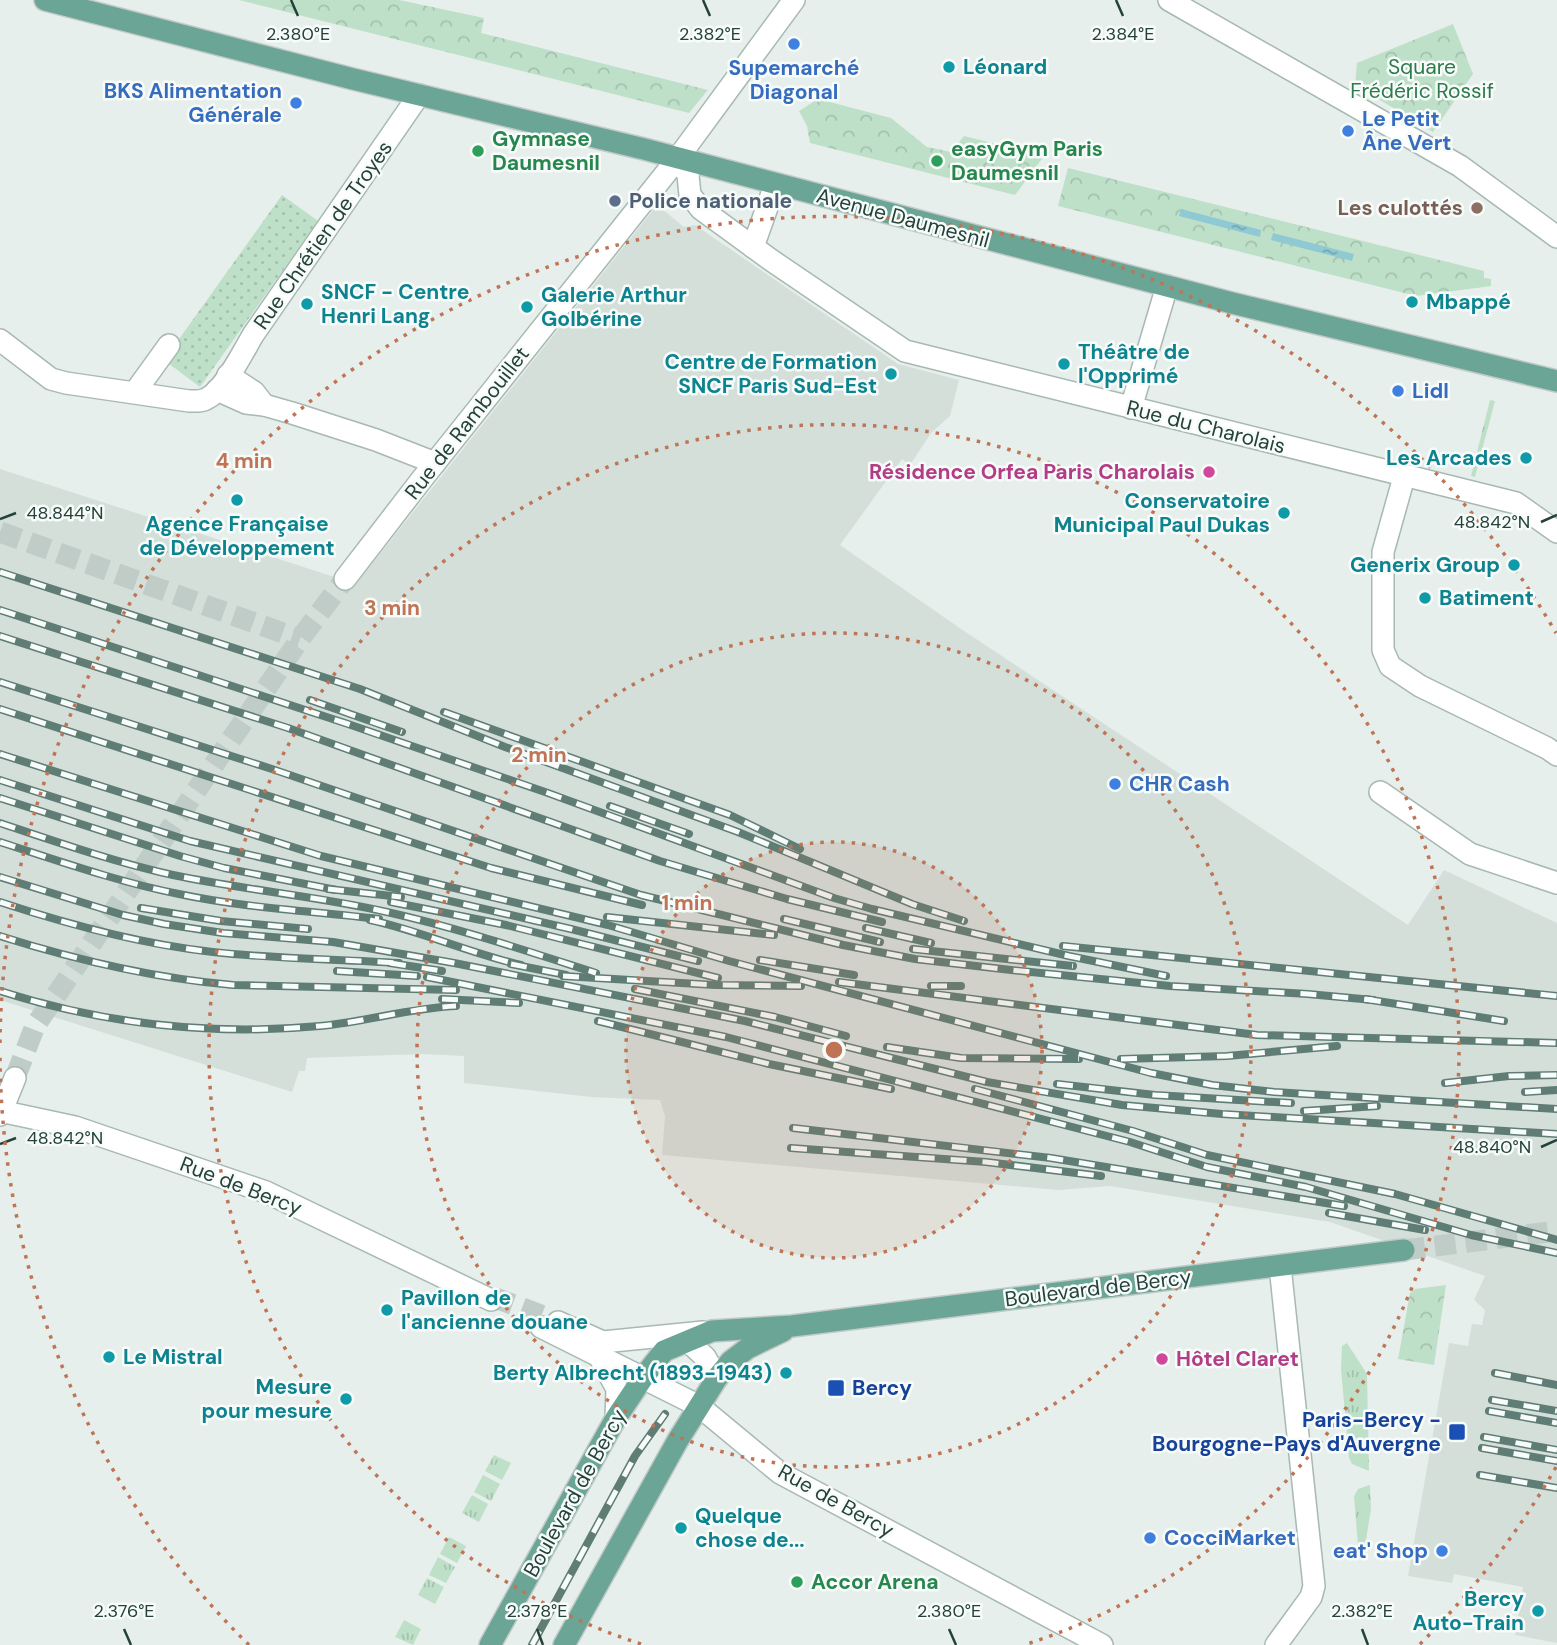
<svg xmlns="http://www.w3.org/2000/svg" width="1557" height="1645" viewBox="0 0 1557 1645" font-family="'DM Sans',sans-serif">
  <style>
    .built { fill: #d4dfda }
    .grass { fill: url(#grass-tufts) }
    .park { fill: url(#park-crowns) }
    .garden { fill: url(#garden-dots) }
    .water { fill: url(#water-ripples) }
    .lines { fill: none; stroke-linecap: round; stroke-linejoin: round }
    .minor-tunnel { stroke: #bfccc8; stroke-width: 21; stroke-dasharray: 21 10; stroke-linecap: butt }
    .major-tunnel { stroke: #bfccc8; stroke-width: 21; stroke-dasharray: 21 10; stroke-linecap: butt }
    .minor-casing { stroke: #a8b8b2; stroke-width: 24 }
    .major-casing { stroke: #c2cac8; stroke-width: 24 }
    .minor { stroke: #fff; stroke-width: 21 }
    .major { stroke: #6aa596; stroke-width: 21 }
    .rail-casing { stroke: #5f7d75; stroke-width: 8 }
    .rail { stroke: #f7fbf9; stroke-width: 5; stroke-dasharray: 16; stroke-linecap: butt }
    .ticks { fill: none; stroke: #24423a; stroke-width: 2.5 }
    .ring { fill: none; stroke: #c07456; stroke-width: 3.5; stroke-dasharray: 3.5 7 }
    .shop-dot { fill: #3f7fe0; stroke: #f7fbf9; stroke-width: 2.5 }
    .culture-dot { fill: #0f9aa8; stroke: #f7fbf9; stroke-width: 2.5 }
    .leisure-dot { fill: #2e9e5b; stroke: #f7fbf9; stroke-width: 2.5 }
    .service-dot { fill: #5c6f8a; stroke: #f7fbf9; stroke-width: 2.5 }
    .education-dot { fill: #8d6e63; stroke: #f7fbf9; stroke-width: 2.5 }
    .hotel-dot { fill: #d1479c; stroke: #f7fbf9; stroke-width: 2.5 }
    .transit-dot { fill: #1a4fb4; stroke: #f7fbf9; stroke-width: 2.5 }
    .labels { text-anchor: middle; stroke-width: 5; stroke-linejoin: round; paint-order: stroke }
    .culture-label { font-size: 21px; font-weight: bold; fill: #0d838f; stroke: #f7fbf9; text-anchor: start }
    .park-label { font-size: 21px; fill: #2d7a4b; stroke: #f7fbf9 }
    .shop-label { font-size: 21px; font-weight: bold; fill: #366cbe; stroke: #f7fbf9; text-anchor: start }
    .leisure-label { font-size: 21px; font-weight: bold; fill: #27864d; stroke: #f7fbf9; text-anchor: start }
    .service-label { font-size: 21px; font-weight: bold; fill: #4e5e75; stroke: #f7fbf9; text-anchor: start }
    .education-label { font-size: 21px; font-weight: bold; fill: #785e54; stroke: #f7fbf9; text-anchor: end }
    .street-label { font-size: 21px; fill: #24423a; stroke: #f7fbf9 }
    .hotel-label { font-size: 21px; font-weight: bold; fill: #b23c85; stroke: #f7fbf9; text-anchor: end }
    .transit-label { font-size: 21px; font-weight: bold; fill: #164399; stroke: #f7fbf9; text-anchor: start }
    .ticks-label { font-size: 18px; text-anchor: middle; fill: #24423a; stroke: #f7fbf9; stroke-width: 5; stroke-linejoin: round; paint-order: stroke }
    .centre { fill: #c07456; stroke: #f7fbf9; stroke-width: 3.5 }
    .ring-label { font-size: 21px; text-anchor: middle; font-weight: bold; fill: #c07456; stroke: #f7fbf9; stroke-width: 5; stroke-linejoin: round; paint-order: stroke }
  </style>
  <defs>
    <pattern id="grass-tufts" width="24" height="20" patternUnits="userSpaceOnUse" patternTransform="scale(1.75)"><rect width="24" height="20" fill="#bfe0c8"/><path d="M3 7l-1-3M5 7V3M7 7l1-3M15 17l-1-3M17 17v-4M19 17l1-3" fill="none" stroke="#a4c1ad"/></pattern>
    <pattern id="park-crowns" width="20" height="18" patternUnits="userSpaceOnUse" patternTransform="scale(1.75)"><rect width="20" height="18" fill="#bfe0c8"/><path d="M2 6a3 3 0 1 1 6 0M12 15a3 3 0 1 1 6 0" fill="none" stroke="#a4c1ad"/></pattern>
    <pattern id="garden-dots" width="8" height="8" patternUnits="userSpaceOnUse" patternTransform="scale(1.75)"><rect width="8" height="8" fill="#bfe0c8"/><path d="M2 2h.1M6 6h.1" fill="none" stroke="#a4c1ad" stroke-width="1.8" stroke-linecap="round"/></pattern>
    <pattern id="water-ripples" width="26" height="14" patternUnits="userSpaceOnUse" patternTransform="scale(1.75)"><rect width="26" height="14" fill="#8ec9d4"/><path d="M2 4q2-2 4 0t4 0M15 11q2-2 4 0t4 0" fill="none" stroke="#74a5ad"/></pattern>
  </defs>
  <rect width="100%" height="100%" fill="#e6efeb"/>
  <!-- built -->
  <polygon class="built" points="657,205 684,227 695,225 898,364 959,380 950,416 931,433 910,465 902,459 840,545 964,631 1408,925 1444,870 1557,923 1557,1643 1515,1635 1523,1587 1454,1574 1452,1583 1408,1576 1449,1343 1468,1346 1472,1324 1482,1325 1485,1310 1474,1300 1485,1276 1330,1222 1110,1186 1059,1190 662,1155 665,1116 660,1100 591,1097 464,1083 464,1056 423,1054 307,1058 305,1071 299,1071 292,1092 0,1000 0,469 356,584"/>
  <!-- grass -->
  <g class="grass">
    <polygon points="1490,400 1495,401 1475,477 1471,476"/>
    <polygon points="1347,1343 1367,1374 1369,1471 1352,1464 1349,1458 1341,1369 1342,1346"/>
    <polygon points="494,1455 511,1463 502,1480 485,1471"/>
    <polygon points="483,1475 500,1484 491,1501 474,1492"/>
    <polygon points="1370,1485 1371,1509 1365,1546 1358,1545 1354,1496 1358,1489"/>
    <polygon points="472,1495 488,1504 479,1522 462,1513"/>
    <polygon points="449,1537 466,1546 457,1563 440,1554"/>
    <polygon points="438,1557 455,1567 446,1583 429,1575"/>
    <polygon points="427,1578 444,1587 435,1604 418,1595"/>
    <polygon points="404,1620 421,1629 413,1645 395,1637"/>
  </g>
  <!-- park -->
  <g class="park">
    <polygon points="239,0 399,0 484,18 481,33 708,90 689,113"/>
    <polygon points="1453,24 1473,74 1433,132 1355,85 1357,63"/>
    <polygon points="818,99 891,118 927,147 951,152 964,136 1044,156 1015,195 810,143 807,126 799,111"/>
    <polygon points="1068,168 1484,271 1484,278 1491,279 1491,286 1416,296 1058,206"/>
    <polygon points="1446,1285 1434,1365 1398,1359 1410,1293 1415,1289"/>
  </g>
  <!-- garden -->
  <polygon class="garden" points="282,195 318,221 200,387 164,360"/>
  <!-- water -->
  <g class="water">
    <polygon points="1181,209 1261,230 1260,237 1179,216"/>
    <polygon points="1273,233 1354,254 1352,261 1271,240"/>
  </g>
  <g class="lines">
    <!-- minor-tunnel -->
    <g class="minor-tunnel">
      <polyline points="0,532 300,639"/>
      <polyline points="15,1078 35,1026 300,639 345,579"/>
      <polyline points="493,1297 546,1317"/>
    </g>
    <!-- major-tunnel -->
    <polyline class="major-tunnel" points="1404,1250 1557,1231"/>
    <defs>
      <g id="minor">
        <polyline points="1169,0 1460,166 1557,237"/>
        <polyline points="678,158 688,175 690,195 701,209 771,260 905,351 1516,503 1557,532"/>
        <polyline points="753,247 775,185"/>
        <path d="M0 340 51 379 66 383 189 401C195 401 200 402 206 399 224 391 243 352 253 335L419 95"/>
        <polyline points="228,375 254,392 264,405"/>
        <polyline points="217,390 246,403 264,405 292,413 376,440 435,463"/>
        <polyline points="135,392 169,345"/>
        <polyline points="1131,408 1167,286"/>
        <polyline points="1404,477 1383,552 1383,650 1390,666 1420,686 1547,748 1557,755"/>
        <polyline points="345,579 422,479 678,158 794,0"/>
        <polyline points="1380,792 1470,854 1557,883"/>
        <polyline points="0,1111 75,1127 266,1192 491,1300"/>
        <polyline points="0,1115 15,1078"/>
        <polyline points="558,1322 603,1342 703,1332"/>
        <polyline points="541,1327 699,1406 780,1473 1102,1645"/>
        <polyline points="681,1335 705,1357 717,1378"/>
        <polyline points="600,1358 617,1389 616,1418"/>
        <polyline points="1276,1645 1311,1597 1314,1586 1280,1266"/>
      </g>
      <g id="major">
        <polyline points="45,0 353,79 644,149 1232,303 1557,381"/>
        <polyline points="490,1645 616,1418 642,1379 664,1351 712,1331 792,1326 1404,1250"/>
        <polyline points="564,1645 678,1440 717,1378 731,1361 748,1348 783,1331"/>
      </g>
    </defs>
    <!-- minor casing -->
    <use href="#minor" class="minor-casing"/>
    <!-- major casing -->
    <use href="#major" class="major-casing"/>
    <!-- minor -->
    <use href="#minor" class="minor"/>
    <!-- major -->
    <use href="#major" class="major"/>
    <defs>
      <g id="rail">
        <polyline points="0,572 360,689 505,747 738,832 912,904 964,921"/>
        <polyline points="0,610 348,724 548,793 834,898 872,909 1069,956 1166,976"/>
        <polyline points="0,636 288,728 660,861 787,899 882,922"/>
        <polyline points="0,682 272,769 641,895 843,945 915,959 1011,970 1170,986 1308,994 1373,1000"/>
        <polyline points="310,700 402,732"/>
        <polyline points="0,709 491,868 642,905"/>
        <polyline points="444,712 730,815 800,849"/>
        <polyline points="0,754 321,856 608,925 729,961 1151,1073 1212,1085 1274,1092 1557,1109"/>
        <polyline points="0,780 190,841 571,929 698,961"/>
        <polyline points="0,798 180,856 224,868 336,890"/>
        <polyline points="610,806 689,834"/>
        <path d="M0 823C57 842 114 862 173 875 244 890 317 896 387 912 458 928 527 951 596 973"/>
        <path d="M0 842C59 861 118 882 179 894 245 908 312 911 379 919"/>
        <polyline points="0,877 123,915 164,924 223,933 333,942 454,963 745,1021 987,1082 1122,1105 1222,1114 1557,1134"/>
        <polyline points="328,889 401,897"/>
        <path d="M0 902C70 925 140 944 213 952 275 959 337 959 399 963"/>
        <polyline points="391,902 506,925 718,978"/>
        <polyline points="141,908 221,921 308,929"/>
        <polyline points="607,917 774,935"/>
        <polyline points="784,919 880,942"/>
        <path d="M370 920C421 931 469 953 521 965"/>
        <polyline points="866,928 931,943"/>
        <path d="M0 936C76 960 153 978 233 985L456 990"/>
        <polyline points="1063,946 1557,996"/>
        <polyline points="913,949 1073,966"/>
        <polyline points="760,960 854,975"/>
        <polyline points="390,963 442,971"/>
        <polyline points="511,964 566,975"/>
        <polyline points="337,971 417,976"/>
        <polyline points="563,976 715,985 801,986"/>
        <polyline points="427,977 726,1037 1130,1142 1207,1167 1306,1187 1471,1235 1557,1253"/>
        <polyline points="839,982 1257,1035 1557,1043"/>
        <polyline points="931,986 961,986"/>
        <polyline points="635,989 775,1017 846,1036"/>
        <path d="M0 991C104 1024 211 1036 320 1026 365 1022 410 1008 456 1006"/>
        <polyline points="442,999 519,1003"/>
        <polyline points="1365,999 1504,1021"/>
        <polyline points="598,1021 769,1064 891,1089"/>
        <polyline points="887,1047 961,1058 1079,1059"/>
        <polyline points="1121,1059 1227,1056 1337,1046"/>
        <polyline points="1445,1083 1509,1076 1557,1075"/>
        <polyline points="1057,1084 1155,1095 1291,1103"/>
        <polyline points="975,1089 1133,1131 1207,1155 1395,1194 1557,1240"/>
        <polyline points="1525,1092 1557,1090"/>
        <polyline points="1304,1111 1377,1106"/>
        <polyline points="793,1128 1051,1158 1344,1206"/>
        <polyline points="791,1148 986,1162 1101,1176"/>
        <polyline points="1329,1213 1425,1230"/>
        <polyline points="1495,1373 1557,1385"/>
        <polyline points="1492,1400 1557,1411"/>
        <polyline points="1489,1411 1557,1423"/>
        <polyline points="1484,1437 1557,1450"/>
        <polyline points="1482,1448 1557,1461"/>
        <polyline points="1480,1475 1557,1488"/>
        <polyline points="532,1645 635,1456 665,1414"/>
      </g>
    </defs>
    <!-- rail casing -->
    <use href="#rail" class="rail-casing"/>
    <!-- rail -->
    <use href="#rail" class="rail"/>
  </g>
  <!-- ticks -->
  <path class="ticks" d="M291 0 298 16M703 0 710 16M1116 0 1123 16M0 519 16 513M1541 522 1557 515M0 1144 16 1138M1541 1147 1557 1140M124 1629 131 1645M537 1629 543 1645M949 1629 956 1645M1362 1629 1368 1645"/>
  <!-- distance rings -->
  <circle cx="834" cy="1050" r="208" fill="#c07456" fill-opacity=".12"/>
  <g class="ring">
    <circle cx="834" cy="1050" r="208"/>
    <circle cx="834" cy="1050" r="417"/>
    <path d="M641 1644A625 625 0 1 1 1027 1644"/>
    <path d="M1556 1467A834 834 0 0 1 1419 1645M249 1645A834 834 0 0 1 0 1057M0 1043A834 834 0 0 1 1556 633"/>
  </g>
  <!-- markers -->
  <g class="shop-dot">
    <circle cx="794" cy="44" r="7"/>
    <circle cx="296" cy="103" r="7"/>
    <circle cx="1348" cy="131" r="7"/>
    <circle cx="1398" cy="391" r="7"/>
    <circle cx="1115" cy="784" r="7"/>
    <circle cx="1150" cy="1538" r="7"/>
    <circle cx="1442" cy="1551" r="7"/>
  </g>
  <g class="culture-dot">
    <circle cx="949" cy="67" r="7"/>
    <circle cx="1412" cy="302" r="7"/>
    <circle cx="307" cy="304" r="7"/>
    <circle cx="527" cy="307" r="7"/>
    <circle cx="1064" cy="364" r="7"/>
    <circle cx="891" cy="374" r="7"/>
    <circle cx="1526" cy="458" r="7"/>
    <circle cx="237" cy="500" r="7"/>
    <circle cx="1284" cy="513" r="7"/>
    <circle cx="1514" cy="565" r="7"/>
    <circle cx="1425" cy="598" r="7"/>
    <circle cx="387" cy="1310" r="7"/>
    <circle cx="109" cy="1357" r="7"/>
    <circle cx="786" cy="1373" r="7"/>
    <circle cx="346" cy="1399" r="7"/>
    <circle cx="681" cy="1528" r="7"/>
    <circle cx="1538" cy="1611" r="7"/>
  </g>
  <g class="leisure-dot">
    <circle cx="478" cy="151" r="7"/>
    <circle cx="937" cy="161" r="7"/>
    <circle cx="797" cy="1582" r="7"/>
  </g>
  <circle class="service-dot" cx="615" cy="201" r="7"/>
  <circle class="education-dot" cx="1477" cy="208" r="7"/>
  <g class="hotel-dot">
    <circle cx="1209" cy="472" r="7"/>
    <circle cx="1162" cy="1359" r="7"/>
  </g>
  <g class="transit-dot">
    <rect x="827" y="1379" width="18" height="18" rx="3.5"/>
    <rect x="1448" y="1423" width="18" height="18" rx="3.5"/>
  </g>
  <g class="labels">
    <!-- culture labels -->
    <g class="culture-label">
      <text x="963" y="74">Léonard</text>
      <text x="321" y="299">SNCF - Centre<tspan x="321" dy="24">Henri Lang</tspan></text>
      <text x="541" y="302">Galerie Arthur<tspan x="541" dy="24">Golbérine</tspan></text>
      <text x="1426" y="309">Mbappé</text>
      <text x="1078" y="359">Théâtre de<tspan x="1078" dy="24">l'Opprimé</tspan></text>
      <text x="877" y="369" text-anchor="end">Centre de Formation<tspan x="877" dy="24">SNCF Paris Sud-Est</tspan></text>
      <text x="1512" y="465" text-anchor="end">Les Arcades</text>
      <text x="1270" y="508" text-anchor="end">Conservatoire<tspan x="1270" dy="24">Municipal Paul Dukas</tspan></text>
      <text x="237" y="531" text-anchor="middle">Agence Française<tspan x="237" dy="24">de Développement</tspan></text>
      <text x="1500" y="572" text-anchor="end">Generix Group</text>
      <text x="1439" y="605">Batiment</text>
      <text x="401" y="1305">Pavillon de<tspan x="401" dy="24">l'ancienne douane</tspan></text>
      <text x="123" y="1364">Le Mistral</text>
      <text x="772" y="1380" text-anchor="end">Berty Albrecht (1893-1943)</text>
      <text x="332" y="1394" text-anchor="end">Mesure<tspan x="332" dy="24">pour mesure</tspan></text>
      <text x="695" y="1523">Quelque<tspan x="695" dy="24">chose de...</tspan></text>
      <text x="1524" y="1606" text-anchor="end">Bercy<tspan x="1524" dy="24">Auto-Train</tspan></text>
    </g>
    <!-- park labels -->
    <g class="park-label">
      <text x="1422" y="74">Square<tspan x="1422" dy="24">Frédéric Rossif</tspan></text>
    </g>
    <!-- shop labels -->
    <g class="shop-label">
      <text x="794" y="75" text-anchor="middle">Supemarché<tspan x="794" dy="24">Diagonal</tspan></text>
      <text x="282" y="98" text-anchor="end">BKS Alimentation<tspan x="282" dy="24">Générale</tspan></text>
      <text x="1362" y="126">Le Petit<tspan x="1362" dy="24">Âne Vert</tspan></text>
      <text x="1412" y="398">Lidl</text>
      <text x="1129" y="791">CHR Cash</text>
      <text x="1164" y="1545">CocciMarket</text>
      <text x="1428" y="1558" text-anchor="end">eat' Shop</text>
    </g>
    <!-- leisure labels -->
    <g class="leisure-label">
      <text x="492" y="146">Gymnase<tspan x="492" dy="24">Daumesnil</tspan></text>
      <text x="951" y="156">easyGym Paris<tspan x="951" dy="24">Daumesnil</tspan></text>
      <text x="811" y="1589">Accor Arena</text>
    </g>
    <!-- service labels -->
    <g class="service-label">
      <text x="629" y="208">Police nationale</text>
    </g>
    <!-- education labels -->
    <g class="education-label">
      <text x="1463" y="215">Les culottés</text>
    </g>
    <!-- street labels -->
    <g class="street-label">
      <text transform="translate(903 218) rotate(15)" y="7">Avenue Daumesnil</text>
      <text transform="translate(323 235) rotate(-55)" y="7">Rue Chrétien de Troyes</text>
      <text transform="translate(467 423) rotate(-52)" y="7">Rue de Rambouillet</text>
      <text transform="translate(1206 427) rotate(14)" y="7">Rue du Charolais</text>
      <text transform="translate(241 1186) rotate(21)" y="7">Rue de Bercy</text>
      <text transform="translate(1098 1288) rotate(-7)" y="7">Boulevard de Bercy</text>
      <text transform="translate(575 1493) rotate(-61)" y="7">Boulevard de Bercy</text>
      <text transform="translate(836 1501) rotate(29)" y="7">Rue de Bercy</text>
    </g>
    <!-- hotel labels -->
    <g class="hotel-label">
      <text x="1195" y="479">Résidence Orfea Paris Charolais</text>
      <text x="1176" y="1366" text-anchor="start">Hôtel Claret</text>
    </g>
    <!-- transit labels -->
    <g class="transit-label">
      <text x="852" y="1395">Bercy</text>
      <text x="1441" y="1427" text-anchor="end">Paris-Bercy -<tspan x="1441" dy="24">Bourgogne-Pays d'Auvergne</tspan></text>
    </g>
  </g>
  <g class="ticks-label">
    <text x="298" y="40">2.380°E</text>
    <text x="710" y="40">2.382°E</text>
    <text x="1123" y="40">2.384°E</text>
    <text x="65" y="519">48.844°N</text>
    <text x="1492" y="528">48.842°N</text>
    <text x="65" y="1144">48.842°N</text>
    <text x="1492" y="1153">48.840°N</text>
    <text x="124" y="1617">2.376°E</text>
    <text x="537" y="1617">2.378°E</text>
    <text x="949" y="1617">2.380°E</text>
    <text x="1362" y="1617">2.382°E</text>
  </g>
  <circle cx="834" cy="1050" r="10" class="centre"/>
  <g class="ring-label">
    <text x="244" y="468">4 min</text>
    <text x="392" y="615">3 min</text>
    <text x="539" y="762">2 min</text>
    <text x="687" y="910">1 min</text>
  </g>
</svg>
